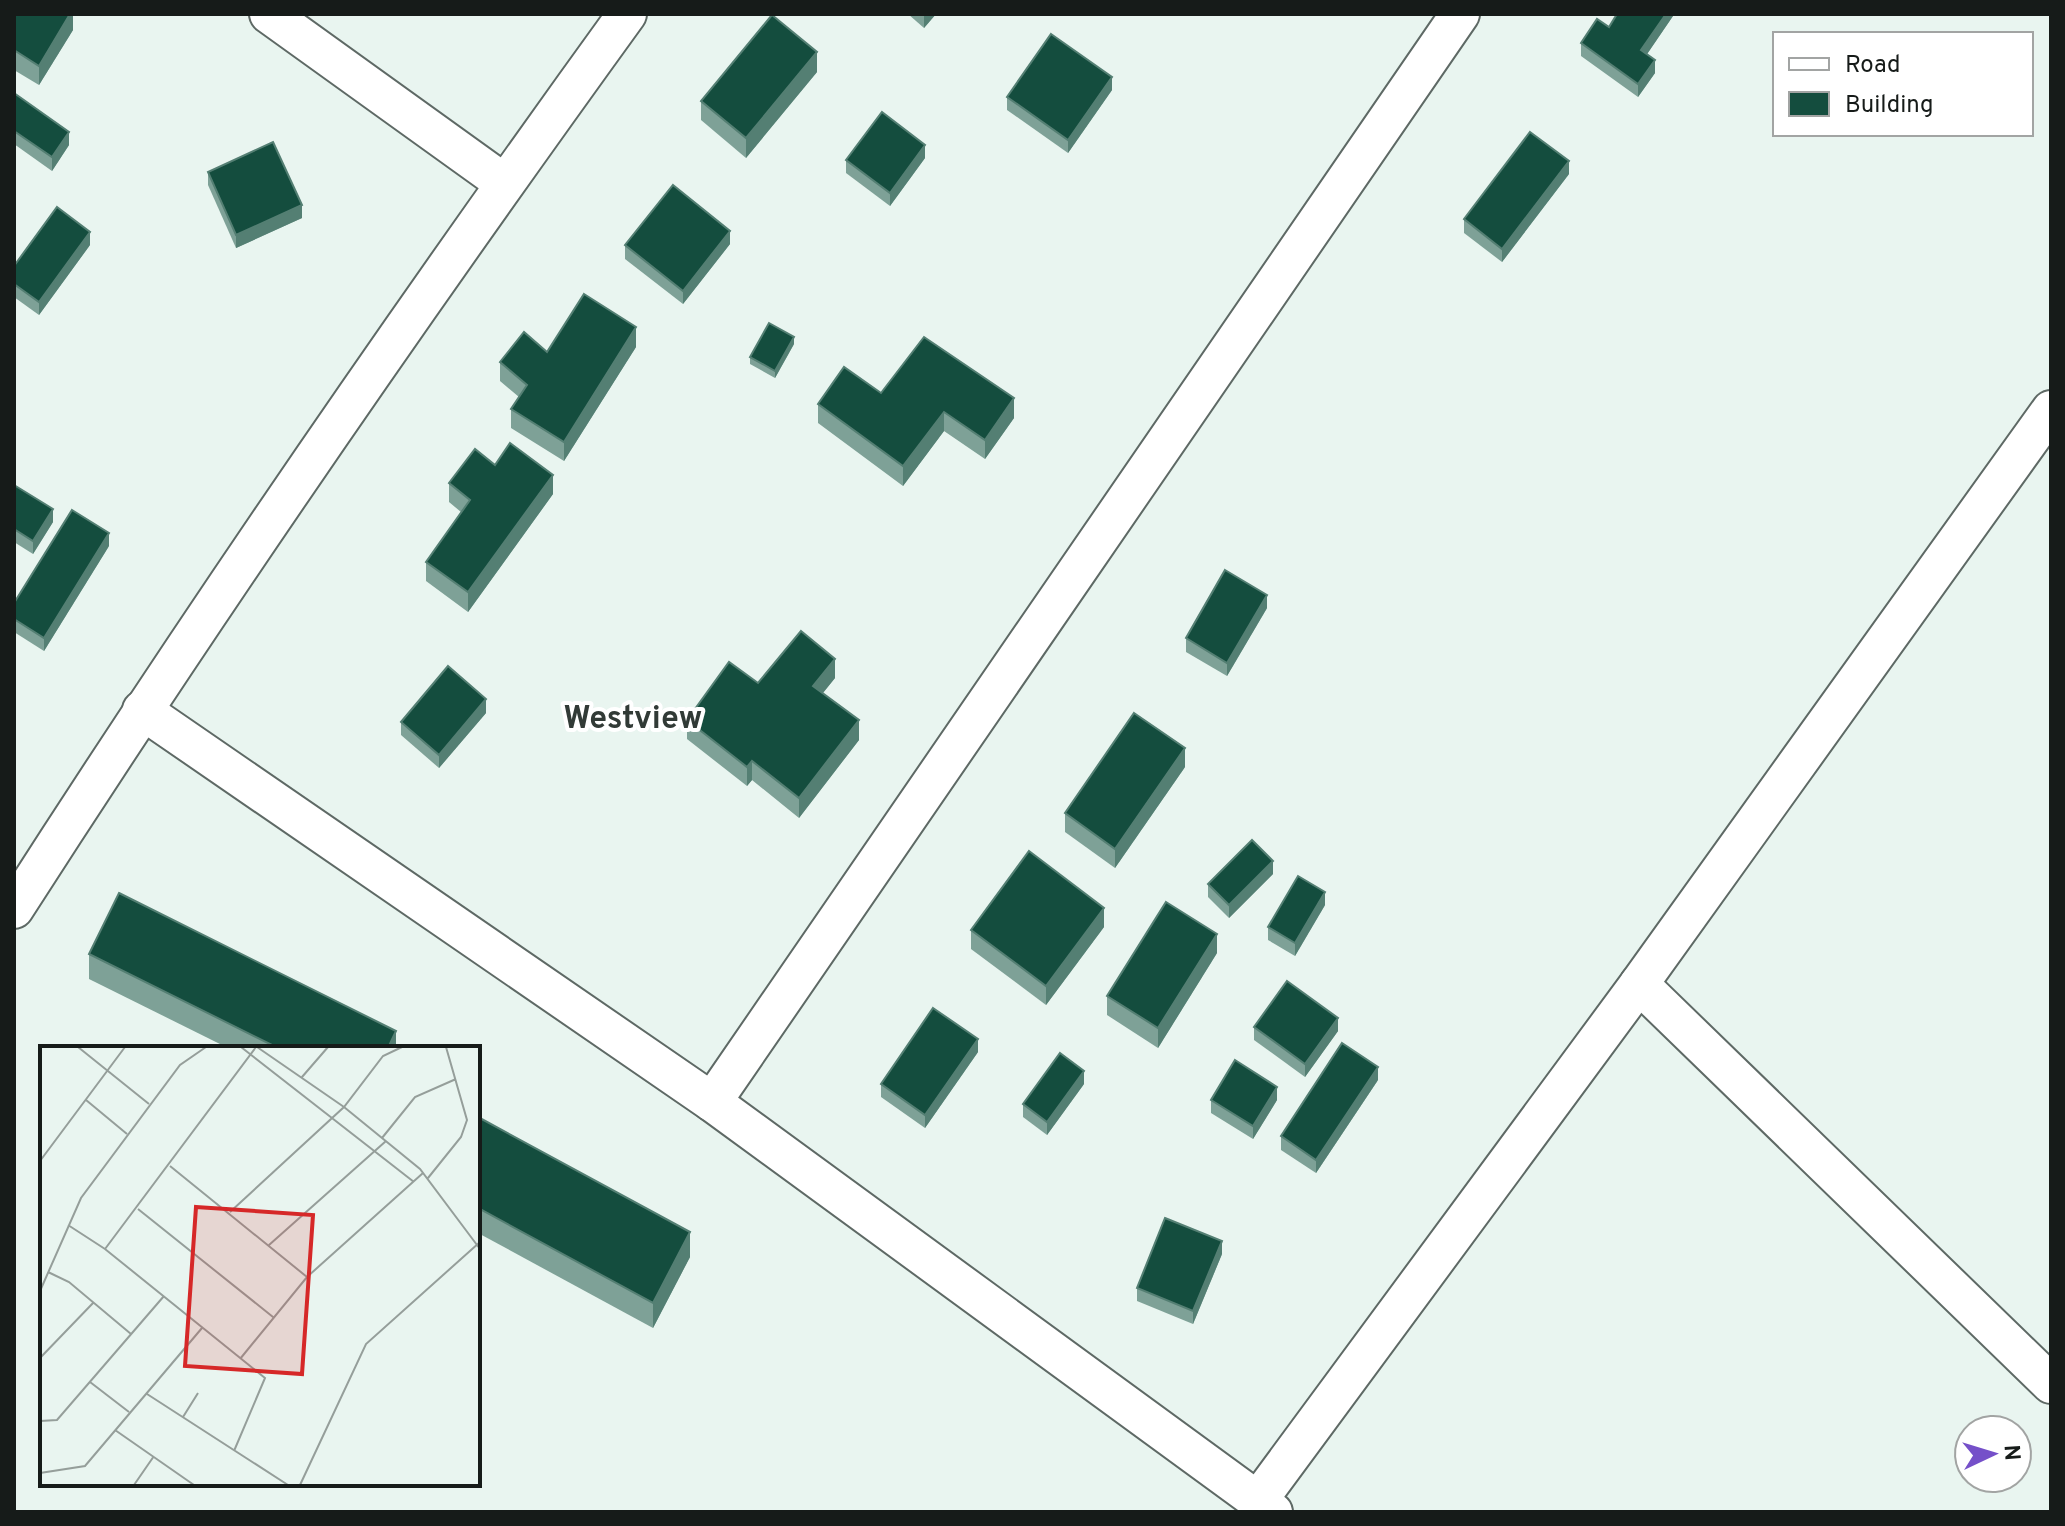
<svg xmlns="http://www.w3.org/2000/svg" width="2065" height="1526" viewBox="0 0 2065 1526" font-family="Overpass,sans-serif">
  <style>
    .lines { fill: none; stroke-linecap: round; stroke-linejoin: round }
    .minor-casing { stroke: #5e6965; stroke-width: 42 }
    .minor { stroke: #fff; stroke-width: 38 }
    .wall { fill: #7ea197 }
    .shaded-wall { fill: #547f73 }
    .building { fill: #144d3e; stroke: #547f73; stroke-width: 2 }
    .labels { text-anchor: middle; stroke-width: 8; stroke-linejoin: round; paint-order: stroke }
    .district-label { font-size: 32px; font-weight: bold; fill: #313a36; stroke: #fff }
    .inset-road { fill: none; stroke: #959e9a; stroke-width: 2 }
    .view { fill: #d62828; fill-opacity: 0.15; stroke: #d62828; stroke-width: 4 }
    .inset-edge { fill: none; stroke: #161b19; stroke-width: 4 }
  </style>
  <rect width="100%" height="100%" fill="#e9f5f0"/>
  <g class="lines">
    <defs>
      <g id="minor">
        <polyline points="269,14 504,183"/>
        <polyline points="142,710 712,1102 1273,1512"/>
        <path d="M14 909C209 605 415 307 627 14"/>
        <polyline points="1639,984 2051,1384"/>
        <polyline points="712,1102 1460,14"/>
        <polyline points="1259,1499 1639,984 2051,410"/>
      </g>
    </defs>
    <!-- minor casing -->
    <use href="#minor" class="minor-casing"/>
    <!-- minor -->
    <use href="#minor" class="minor"/>
  </g>
  <!-- wall -->
  <g class="wall">
    <polygon points="14,14 73,14 73,30 39,85 14,70"/>
    <polygon points="908,14 936,14 924,28"/>
    <polygon points="1673,14 1673,16 1647,54 1655,73 1638,97 1581,56 1581,43 1609,27"/>
    <polygon points="817,72 746,158 701,120 701,101"/>
    <polygon points="1112,90 1068,153 1007,110 1007,97"/>
    <polygon points="14,93 69,145 52,171 14,144"/>
    <polygon points="925,158 890,206 846,173 846,160"/>
    <polygon points="208,172 302,218 236,248 208,185"/>
    <polygon points="1569,174 1502,262 1464,233 1464,219"/>
    <polygon points="730,244 683,304 625,259 625,245"/>
    <polygon points="90,245 39,315 14,297 14,266"/>
    <polygon points="794,344 775,378 750,364 750,357"/>
    <polygon points="636,347 564,461 511,428 511,409 519,397 500,381 500,362 547,352"/>
    <polygon points="881,393 1014,418 985,459 944,431 903,486 818,423 818,404"/>
    <polygon points="495,465 553,494 468,612 426,581 426,562 461,512 449,502 449,483"/>
    <polygon points="14,485 53,522 33,554 14,542"/>
    <polygon points="109,546 44,651 14,632 14,603"/>
    <polygon points="1267,608 1227,676 1186,652 1186,638"/>
    <polygon points="835,678 823,693 859,740 799,818 752,780 747,786 687,739 687,720 758,683"/>
    <polygon points="486,713 439,768 401,735 401,722"/>
    <polygon points="1185,767 1115,868 1065,832 1065,813"/>
    <polygon points="1273,874 1229,918 1208,897 1208,884"/>
    <polygon points="1325,905 1295,956 1268,940 1268,927"/>
    <polygon points="1104,927 1046,1005 971,949 971,930"/>
    <polygon points="1217,953 1158,1048 1107,1015 1107,996"/>
    <polygon points="89,954 396,1048 228,1048 89,979"/>
    <polygon points="1254,1027 1338,1031 1305,1077 1254,1040"/>
    <polygon points="978,1052 925,1128 881,1097 881,1084"/>
    <polygon points="1378,1080 1316,1173 1281,1150 1281,1136"/>
    <polygon points="1084,1084 1047,1135 1023,1117 1023,1104"/>
    <polygon points="1211,1100 1277,1100 1253,1139 1211,1113"/>
    <polygon points="478,1117 690,1257 653,1328 478,1233"/>
    <polygon points="1222,1254 1193,1324 1137,1301 1137,1288"/>
  </g>
  <!-- shaded-wall -->
  <g class="shaded-wall">
    <polygon points="70,14 73,14 73,30 39,85 39,66"/>
    <polygon points="924,14 936,14 924,28"/>
    <polygon points="1666,14 1673,14 1673,16 1641,63 1641,50"/>
    <polygon points="817,52 817,72 746,158 746,138"/>
    <polygon points="1655,60 1655,73 1638,97 1638,84"/>
    <polygon points="1112,77 1112,90 1068,153 1068,140"/>
    <polygon points="69,132 69,145 52,171 52,157"/>
    <polygon points="925,145 925,158 890,206 890,193"/>
    <polygon points="1569,161 1569,174 1502,262 1502,249"/>
    <polygon points="302,205 302,218 236,248 236,235"/>
    <polygon points="730,231 730,244 683,304 683,291"/>
    <polygon points="90,232 90,245 39,315 39,302"/>
    <polygon points="636,327 636,347 564,461 564,442"/>
    <polygon points="794,337 794,344 775,378 775,371"/>
    <polygon points="1014,398 1014,418 985,459 985,440"/>
    <polygon points="944,412 944,431 903,486 903,466"/>
    <polygon points="553,475 553,494 468,612 468,592"/>
    <polygon points="53,509 53,522 33,554 33,541"/>
    <polygon points="109,533 109,546 44,651 44,638"/>
    <polygon points="1267,595 1267,608 1227,676 1227,663"/>
    <polygon points="835,659 835,678 813,705 813,686"/>
    <polygon points="486,699 486,713 439,768 439,755"/>
    <polygon points="859,720 859,740 799,818 799,798"/>
    <polygon points="1185,748 1185,767 1115,868 1115,849"/>
    <polygon points="752,761 752,780 747,786 747,767"/>
    <polygon points="1273,861 1273,874 1229,918 1229,905"/>
    <polygon points="1325,892 1325,905 1295,956 1295,943"/>
    <polygon points="1104,908 1104,927 1046,1005 1046,986"/>
    <polygon points="1217,934 1217,953 1158,1048 1158,1028"/>
    <polygon points="1338,1018 1338,1031 1305,1077 1305,1064"/>
    <polygon points="396,1031 396,1048 388,1048"/>
    <polygon points="978,1039 978,1052 925,1128 925,1115"/>
    <polygon points="1378,1067 1378,1080 1316,1173 1316,1160"/>
    <polygon points="1084,1071 1084,1084 1047,1135 1047,1122"/>
    <polygon points="1277,1087 1277,1100 1253,1139 1253,1126"/>
    <polygon points="690,1232 690,1257 653,1328 653,1303"/>
    <polygon points="1222,1241 1222,1254 1193,1324 1193,1311"/>
  </g>
  <!-- building -->
  <g class="building">
    <polygon points="14,14 70,14 39,66 14,50"/>
    <polygon points="1617,14 1666,14 1641,50 1655,60 1638,84 1581,43 1597,19 1609,27"/>
    <polygon points="772,15 817,52 746,138 701,101"/>
    <polygon points="1051,34 1112,77 1068,140 1007,97"/>
    <polygon points="14,93 69,132 52,157 14,131"/>
    <polygon points="882,112 925,145 890,193 846,160"/>
    <polygon points="1530,132 1569,161 1502,249 1464,219"/>
    <polygon points="273,142 302,205 236,235 208,172"/>
    <polygon points="673,185 730,231 683,291 625,245"/>
    <polygon points="57,207 90,232 39,302 14,284 14,266"/>
    <polygon points="584,294 636,327 564,442 511,409 527,385 500,362 524,332 547,352"/>
    <polygon points="769,323 794,337 775,371 750,357"/>
    <polygon points="924,337 1014,398 985,440 944,412 903,466 818,404 844,367 881,393"/>
    <polygon points="510,443 553,475 468,592 426,562 470,500 449,483 475,449 495,465"/>
    <polygon points="14,485 53,509 33,541 14,529"/>
    <polygon points="72,510 109,533 44,638 14,619 14,603"/>
    <polygon points="1225,570 1267,595 1227,663 1186,638"/>
    <polygon points="801,631 835,659 813,686 859,720 799,798 752,761 747,767 687,720 729,662 758,683"/>
    <polygon points="448,666 486,699 439,755 401,722"/>
    <polygon points="1134,713 1185,748 1115,849 1065,813"/>
    <polygon points="1252,840 1273,861 1229,905 1208,884"/>
    <polygon points="1029,851 1104,908 1046,986 971,930"/>
    <polygon points="1298,876 1325,892 1295,943 1268,927"/>
    <polygon points="119,893 396,1031 388,1048 278,1048 89,954"/>
    <polygon points="1166,902 1217,934 1158,1028 1107,996"/>
    <polygon points="1287,981 1338,1018 1305,1064 1254,1027"/>
    <polygon points="933,1008 978,1039 925,1115 881,1084"/>
    <polygon points="1342,1043 1378,1067 1316,1160 1281,1136"/>
    <polygon points="1060,1053 1084,1071 1047,1122 1023,1104"/>
    <polygon points="1235,1060 1277,1087 1253,1126 1211,1100"/>
    <polygon points="478,1117 690,1232 653,1303 478,1208"/>
    <polygon points="1165,1218 1222,1241 1193,1311 1137,1288"/>
  </g>
  <g class="labels">
    <!-- district labels -->
    <g class="district-label">
      <text x="633" y="728">Westview</text>
    </g>
  </g>
  <!-- overview -->
  <g transform="translate(40 1046)">
    <rect width="440" height="440" fill="#e9f5f0"/>
    <path class="inset-road" d="M38 1 109 58M201 1 374 136M217 1 304 61 380 123 440 203M262 31 288 1M46 54 87 88M342 92 375 51 416 33M0 115 85 1M130 120 267 231M388 132 421 91 427 74 406 1M98 163 233 271M190 166 304 61 343 10 362 1M28 179 65 203 225 332 194 405M229 199 346 95M65 203 216 1M8 226 29 236 91 288M0 245 41 152 140 19 166 1M0 312 54 256M200 313 267 231 383 127M50 336 89 366M107 348 248 439M143 371 158 347M0 375 17 374 124 250M75 384 154 439M0 427 45 420 162 282M94 439 114 410M260 439 326 298 440 196"/>
    <path class="view" d="M156 161 273 169 262 328 145 320Z"/>
    <rect width="440" height="440" class="inset-edge"/>
  </g>
  <!-- border -->
  <rect width="2065" height="1526" fill="none" stroke="#161b19" stroke-width="32"/>
  <!-- legend -->
  <rect x="1773" y="32" width="260" height="104" fill="#ffffff" stroke="#a2a4a3" stroke-width="2"/>
  <rect x="1789" y="58" width="40" height="12" fill="#ffffff" stroke="#a2a4a3" stroke-width="2"/>
  <text x="1845" y="72" font-size="24" fill="#161b19">Road</text>
  <rect x="1789" y="92" width="40" height="24" fill="#144d3e" stroke="#a2a4a3" stroke-width="2"/>
  <text x="1845" y="112" font-size="24" fill="#161b19">Building</text>
  <!-- north arrow -->
  <g transform="translate(1993 1454) rotate(86)"><circle r="38" fill="#ffffff" stroke="#a2a4a3" stroke-width="2"/>
  <path d="M0-6L14 30L0 20L-14 30Z" fill="#7550c9"/>
  <text y="-12" font-size="22" font-weight="bold" text-anchor="middle" fill="#161b19">N</text>
  </g>
</svg>
